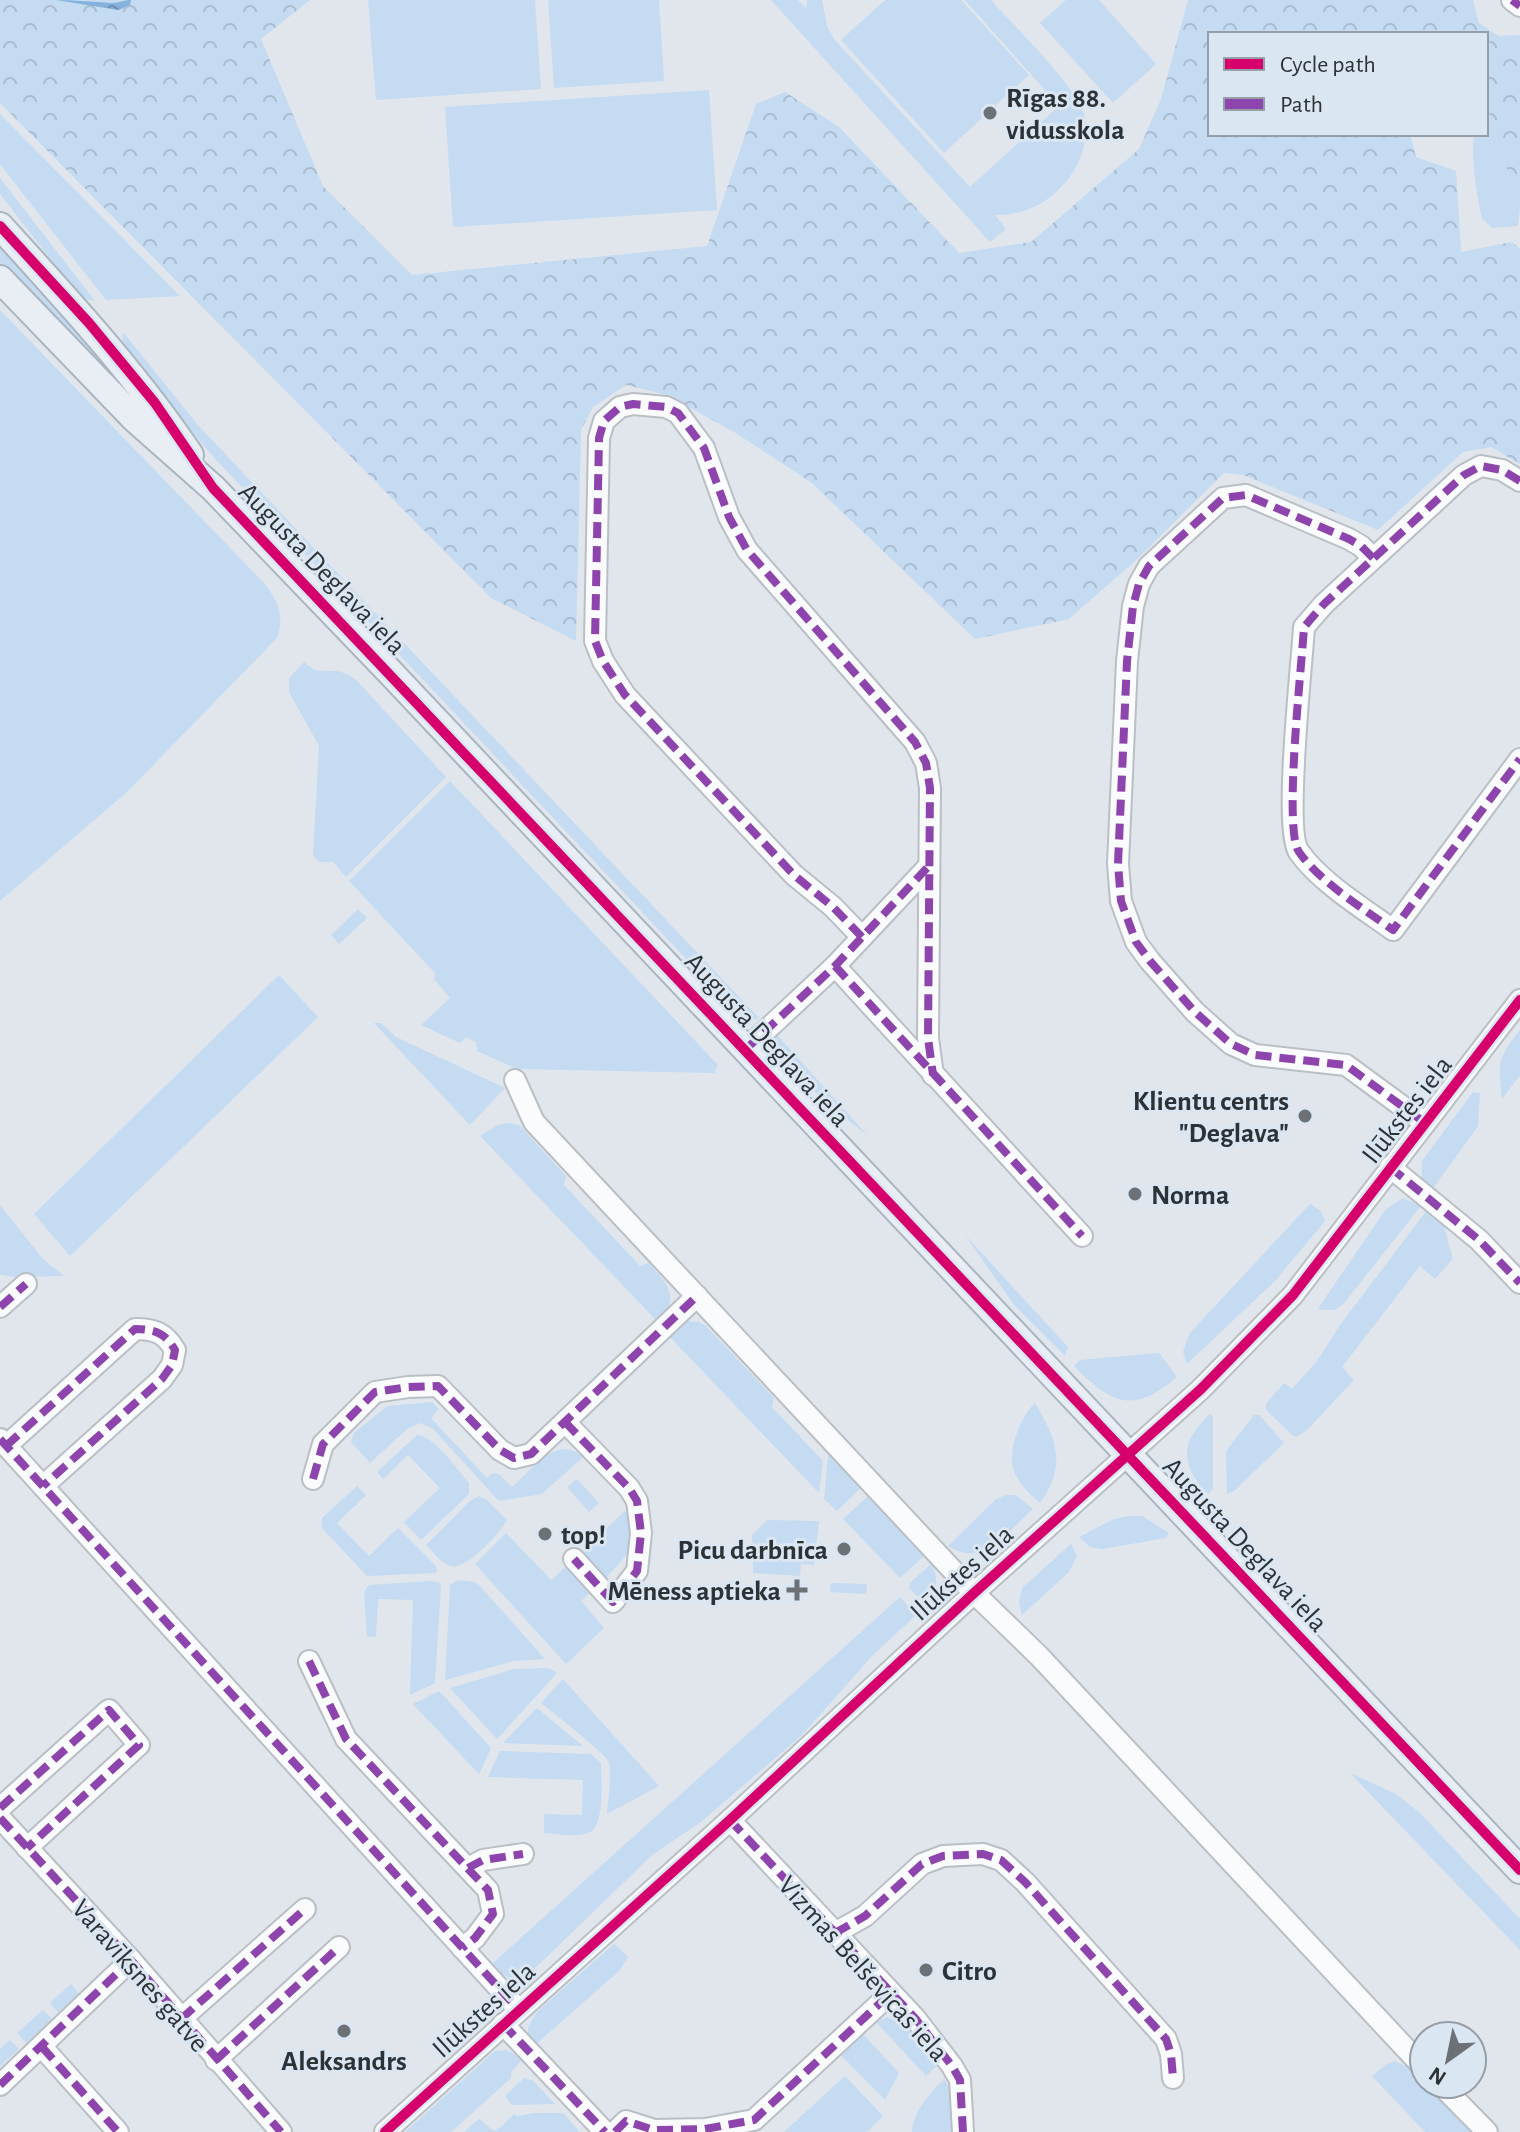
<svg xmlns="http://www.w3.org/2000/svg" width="1520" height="2132" viewBox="0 0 1520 2132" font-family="'Alegreya Sans',sans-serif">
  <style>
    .grass { fill: #c4dbf2 }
    .forest { fill: url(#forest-crowns) }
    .water { fill: url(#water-ripples) }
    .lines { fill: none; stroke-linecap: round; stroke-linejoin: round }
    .minor-casing { stroke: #babfc4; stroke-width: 24 }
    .major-casing { stroke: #aab5bf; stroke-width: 30 }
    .minor { stroke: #fafbfc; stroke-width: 20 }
    .major { stroke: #e8eef3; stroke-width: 26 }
    .quiet { stroke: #8e44ad; stroke-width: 8; stroke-dasharray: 16 8; stroke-linecap: butt }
    .cycleway-casing { stroke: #dae6f2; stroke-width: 15 }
    .cycleway { stroke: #d6006c; stroke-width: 10 }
    .poi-dot { fill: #6c7176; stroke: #dae6f2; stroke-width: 3 }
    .labels { text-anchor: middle; stroke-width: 6; stroke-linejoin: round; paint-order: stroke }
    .poi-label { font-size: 28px; font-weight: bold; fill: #2d3237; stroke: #dae6f2; text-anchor: start }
    .street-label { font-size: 28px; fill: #2d3237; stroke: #dae6f2 }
  </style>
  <defs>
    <pattern id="forest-crowns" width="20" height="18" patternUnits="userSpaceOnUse" patternTransform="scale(2)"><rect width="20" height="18" fill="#c4dbf2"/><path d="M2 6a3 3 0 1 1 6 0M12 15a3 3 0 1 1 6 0" fill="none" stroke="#a9bcd0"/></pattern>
    <pattern id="water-ripples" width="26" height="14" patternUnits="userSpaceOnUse" patternTransform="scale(2)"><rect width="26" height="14" fill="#84b2dc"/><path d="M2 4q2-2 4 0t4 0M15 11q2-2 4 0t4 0" fill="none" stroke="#6c91b3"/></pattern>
  </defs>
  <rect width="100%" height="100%" fill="#e0e6ec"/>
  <!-- grass -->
  <g class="grass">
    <polygon points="368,0 535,0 541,89 376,100"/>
    <polygon points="548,0 659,0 664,81 554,88"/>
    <path d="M771 0H798L806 8 807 0H822L827 26 834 39 970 187 1059 106 965 0H991C1012 24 1077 87 1084 114 1090 138 1081 165 1065 183 1046 205 1023 215 995 215L1006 229 990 242Z"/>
    <polygon points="885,0 961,0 1029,75 944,153 841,40"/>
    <polygon points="1066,0 1099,0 1156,64 1113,103 1040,23"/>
    <polygon points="709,90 717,210 453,227 445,107"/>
    <path d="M1486 107 1520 208 1518 226 1493 228 1482 219C1476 190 1471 163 1474 134H1486Z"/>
    <polygon points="0,114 180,296 106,300 0,164"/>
    <polygon points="0,178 95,301 84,299 75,291 0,194"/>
    <polygon points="0,242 114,374 115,385 0,265"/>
    <path d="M0 310 264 583C278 601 285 616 277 638L127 792 0 901Z"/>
    <polygon points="123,332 197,424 391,630 383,637 208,451 122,345"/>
    <polygon points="402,641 759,1018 748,1021 741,1017 394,649"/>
    <path d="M304 662 314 670C332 672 341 668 356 680L446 777 346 877 333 862H319L313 855 319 746 289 692V678Z"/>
    <polygon points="450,781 718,1065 714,1073 517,1069 477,1051 476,1042 466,1037 460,1043 421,1025 450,998 434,979 435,973 349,881"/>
    <polygon points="358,909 367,918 339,944 331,935"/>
    <polygon points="279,975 318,1017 70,1256 34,1214"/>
    <polygon points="374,1023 381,1023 396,1037 505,1088 470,1125"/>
    <path d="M1520 1030V1075L1502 1099C1498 1062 1497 1060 1520 1030Z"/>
    <polygon points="776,1034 868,1136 820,1097 777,1054 773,1045"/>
    <polygon points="1473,1092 1480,1093 1478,1126 1431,1191 1422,1182 1422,1161"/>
    <path d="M508 1123 519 1125 566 1176 564 1185 640 1266 649 1263C667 1284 682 1298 657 1321L480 1136 498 1125Z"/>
    <polygon points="1403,1198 1421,1206 1344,1303 1335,1310 1320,1310 1319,1307 1386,1209"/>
    <polygon points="1310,1204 1320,1210 1325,1221 1275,1281 1187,1364 1183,1352 1189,1334"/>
    <polygon points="0,1205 42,1258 64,1276 16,1277 0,1275"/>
    <polygon points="1427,1210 1444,1226 1453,1259 1435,1279 1420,1266 1342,1367 1354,1380 1307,1430 1298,1436 1293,1436 1266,1410 1266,1404 1284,1383 1292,1389 1317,1361 1340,1325"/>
    <polygon points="965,1235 1068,1347 1065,1356 1014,1305"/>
    <polygon points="687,1321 699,1322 706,1326 774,1398 772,1407 823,1461 819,1493 668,1335"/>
    <path d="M1159 1353 1177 1377C1132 1415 1112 1404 1074 1366L1080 1360Z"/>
    <path d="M432 1402 439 1409 431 1418 487 1478 493 1473 499 1474 512 1487C532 1470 557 1433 583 1457L542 1494 499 1501 433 1429 421 1423 407 1429 370 1463 351 1442 354 1433 387 1406Z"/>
    <path d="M1035 1403C1057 1440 1067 1465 1040 1503 1029 1494 1017 1482 1013 1468 1008 1448 1021 1416 1035 1403Z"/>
    <path d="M1210 1414 1213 1416V1489L1208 1494C1180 1464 1179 1443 1210 1414Z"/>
    <polygon points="1254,1415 1259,1415 1284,1443 1234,1491 1227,1494 1226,1451"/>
    <path d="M417 1435C434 1435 458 1471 469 1483V1494L421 1540 404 1522 440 1488 408 1455 383 1479 377 1472Z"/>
    <polygon points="831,1455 861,1488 837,1511 824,1499 828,1456"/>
    <polygon points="577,1479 599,1503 589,1512 567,1487"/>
    <polygon points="357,1486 366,1495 337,1523 369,1556 398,1528 436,1566 437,1571 435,1573 367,1576 322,1528 322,1518"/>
    <path d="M1006 1495H1016L1033 1509C1007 1532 984 1569 948 1546L996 1499Z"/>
    <path d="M479 1496 487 1500 507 1520C499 1534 466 1571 450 1566 441 1564 433 1551 426 1545L470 1501Z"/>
    <polygon points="868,1496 925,1555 900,1578 843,1519"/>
    <polygon points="625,1511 632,1518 631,1550 604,1580 580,1553"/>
    <polygon points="1129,1516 1142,1516 1169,1533 1166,1538 1102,1549 1090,1547 1079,1537 1114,1519"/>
    <polygon points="767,1520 819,1521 814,1565 801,1564 800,1576 753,1573 752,1535"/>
    <polygon points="506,1533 551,1580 570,1563 594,1589 581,1601 604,1628 566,1664 475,1564"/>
    <polygon points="1071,1544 1077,1556 1069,1572 1022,1615 1019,1603 1022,1588"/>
    <path d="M932 1563C938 1579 939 1593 926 1605L909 1588 910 1583Z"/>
    <polygon points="458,1580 474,1582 480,1586 545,1659 514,1661 445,1680 450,1585"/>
    <polygon points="430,1581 439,1582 441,1586 435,1683 410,1695 413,1600 378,1599 376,1637 367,1637 364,1592 369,1585"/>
    <polygon points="831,1583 867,1584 866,1594 830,1592"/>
    <path d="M900 1597 916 1615 872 1656 802 1735 701 1822 652 1855 522 1981C507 1980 502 1974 493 1963Z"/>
    <polygon points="549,1668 557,1673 497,1739 450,1688 514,1669"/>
    <path d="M563 1679 659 1786 607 1814C608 1798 612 1777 609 1762 608 1756 551 1711 541 1703Z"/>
    <polygon points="439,1691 491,1748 479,1774 413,1704"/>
    <polygon points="537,1708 583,1746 503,1743"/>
    <path d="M500 1751 591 1754 601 1763C601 1780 605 1824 590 1832 579 1838 556 1834 544 1833V1814L582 1815 583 1780 488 1777Z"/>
    <polygon points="1350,1773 1396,1794 1420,1813 1520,1919 1520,1950"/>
    <polygon points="614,1944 628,1957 620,1970 535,2045 528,2039 528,2027 537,2012"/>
    <polygon points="71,1984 79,1994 59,2013 50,2003"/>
    <polygon points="43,2010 52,2019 26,2043 17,2033"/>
    <polygon points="887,2017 905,2026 939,2064 926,2076 876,2022"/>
    <polygon points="862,2033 899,2073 885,2100 839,2053"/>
    <polygon points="10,2040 19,2049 0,2066 0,2049"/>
    <polygon points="506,2050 523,2059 511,2072 511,2078 451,2132 405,2132 495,2051"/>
    <polygon points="1395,2061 1417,2072 1424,2079 1424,2084 1429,2084 1474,2132 1425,2132 1372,2076 1387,2064"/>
    <polygon points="845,2076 883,2116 867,2132 784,2132"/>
    <polygon points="524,2078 533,2081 555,2104 512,2105 505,2096"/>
    <path d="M944 2079 951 2091V2132H912C913 2111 930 2093 944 2079Z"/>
    <polygon points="535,2113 563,2113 580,2132 464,2132 479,2119 494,2131 501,2127 514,2114 517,2116"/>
  </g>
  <!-- forest -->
  <polygon class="forest" points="0,0 310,0 261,39 323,186 412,275 707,246 756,104 785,92 839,127 959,253 1031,242 1139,149 1161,99 1188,0 1473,0 1479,23 1499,36 1520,35 1520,208 1486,107 1486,34 1210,34 1210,134 1410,134 1416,157 1456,171 1461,252 1512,242 1520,249 1520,464 1491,447 1463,452 1378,530 1243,475 1224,473 1134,562 1069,619 975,639 812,483 734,432 667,395 626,385 593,407 581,430 576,641 491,598 0,103"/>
  <!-- water -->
  <path class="water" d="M56 0C75 0 93 2 112 3 120 3 123 0 131 0L130 5 118 10Z"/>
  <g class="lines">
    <defs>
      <g id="minor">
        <polyline points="1512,0 1520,6"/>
        <path d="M1520 481 1502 470 1481 466 1464 475 1324 604 1304 627C1302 664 1283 830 1299 852 1320 882 1364 909 1393 930L1520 759"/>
        <polyline points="1373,558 1361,546 1349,539 1246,495 1223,498 1149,566 1139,584 1133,606 1127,661 1118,864 1121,901 1136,942 1150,961 1195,1012 1231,1044 1255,1055 1346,1065 1425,1123"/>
        <polyline points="862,937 833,907 794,875 625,695 603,661 595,641 599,438 604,421 620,407 633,404 666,407 678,413 704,448 729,517 747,550 915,742 926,763 930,788 928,1038 933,1075"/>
        <polyline points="835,966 1082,1236"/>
        <polyline points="746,1049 835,966 928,867"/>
        <polyline points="515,1080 534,1122 974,1593 1039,1656 1424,2068"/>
        <polyline points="1390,1167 1479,1240 1520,1283"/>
        <polyline points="0,1307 26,1284"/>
        <polyline points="565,1422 629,1488 637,1501 641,1533 637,1571 613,1602 574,1559"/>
        <polyline points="0,1439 518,2009"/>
        <path d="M6 1446 135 1329C155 1329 165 1333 175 1350L172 1365 162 1379 43 1486"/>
        <polyline points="313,1479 323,1444 375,1392 408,1387 438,1386 500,1450 514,1458 531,1454 697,1296"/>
        <polyline points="309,1661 346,1739 488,1890 493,1914 475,1938 462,1948"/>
        <polyline points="0,1808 109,1710 139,1745 27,1848"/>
        <polyline points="0,1818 131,1960 281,2132"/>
        <polyline points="730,1820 915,2018 952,2066 960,2080 963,2132"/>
        <polyline points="468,1868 483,1860 523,1854"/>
        <polyline points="835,1933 865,1916 922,1864 943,1856 983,1854 1001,1860 1025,1882 1166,2039 1171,2054 1173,2078"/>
        <polyline points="181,2019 305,1909"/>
        <polyline points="503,2024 605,2132"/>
        <polyline points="42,2047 118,2132"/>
        <polyline points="216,2060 339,1947"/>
        <polyline points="1440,2084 1487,2132"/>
        <polyline points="0,2085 131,1960"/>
        <polyline points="385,2132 730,1820 974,1593 1201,1389 1293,1295 1520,1000"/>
        <polyline points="615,2132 626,2121 654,2130 705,2129 754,2120 890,1994"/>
      </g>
      <g id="major">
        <path d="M0 226C67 300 134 372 190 455"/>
        <polyline points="0,279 135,419 213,488 388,670 1520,1870"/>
      </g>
    </defs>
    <!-- minor casing -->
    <use href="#minor" class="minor-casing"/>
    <!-- major casing -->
    <use href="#major" class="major-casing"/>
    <!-- minor -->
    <use href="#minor" class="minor"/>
    <!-- major -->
    <use href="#major" class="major"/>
    <!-- quiet -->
    <g class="quiet">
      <polyline points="1512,0 1520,6"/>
      <path d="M1520 481 1502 470 1481 466 1464 475 1324 604 1304 627C1302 664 1283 830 1299 852 1320 882 1364 909 1393 930L1520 759"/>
      <polyline points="1373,558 1361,546 1349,539 1246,495 1223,498 1149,566 1139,584 1133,606 1127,661 1118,864 1121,901 1136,942 1150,961 1195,1012 1231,1044 1255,1055 1346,1065 1425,1123"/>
      <polyline points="862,937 833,907 794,875 625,695 603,661 595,641 599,438 604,421 620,407 633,404 666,407 678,413 704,448 729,517 747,550 915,742 926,763 930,788 928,1038 933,1075"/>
      <polyline points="835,966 1082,1236"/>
      <polyline points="746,1049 835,966 928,867"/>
      <polyline points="1390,1167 1479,1240 1520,1283"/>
      <polyline points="0,1307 26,1284"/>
      <polyline points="565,1422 629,1488 637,1501 641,1533 637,1571 613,1602 574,1559"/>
      <polyline points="0,1439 518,2009"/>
      <path d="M6 1446 135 1329C155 1329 165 1333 175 1350L172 1365 162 1379 43 1486"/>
      <polyline points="313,1479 323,1444 375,1392 408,1387 438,1386 500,1450 514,1458 531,1454 697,1296"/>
      <polyline points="309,1661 346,1739 488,1890 493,1914 475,1938 462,1948"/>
      <polyline points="0,1808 109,1710 139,1745 27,1848"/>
      <polyline points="0,1818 131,1960 281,2132"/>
      <polyline points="730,1820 915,2018 952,2066 960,2080 963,2132"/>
      <polyline points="468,1868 483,1860 523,1854"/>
      <polyline points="835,1933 865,1916 922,1864 943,1856 983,1854 1001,1860 1025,1882 1166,2039 1171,2054 1173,2078"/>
      <polyline points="181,2019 305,1909"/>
      <polyline points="503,2024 605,2132"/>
      <polyline points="42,2047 118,2132"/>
      <polyline points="216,2060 339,1947"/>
      <polyline points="0,2085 131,1960"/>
      <polyline points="615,2132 626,2121 654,2130 705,2129 754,2120 890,1994"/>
    </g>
    <defs>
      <g id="cycleway">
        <polyline points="0,226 89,323 155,403 213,488 1520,1870"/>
        <polyline points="385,2132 730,1820 974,1593 1201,1389 1293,1295 1520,1000"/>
      </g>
    </defs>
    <!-- cycleway casing -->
    <use href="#cycleway" class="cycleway-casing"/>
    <!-- cycleway -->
    <use href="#cycleway" class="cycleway"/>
  </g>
  <!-- markers -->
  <g class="poi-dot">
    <circle cx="990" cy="113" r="8"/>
    <circle cx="1305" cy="1116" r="8"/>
    <circle cx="1135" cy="1194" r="8"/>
    <circle cx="545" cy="1534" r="8"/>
    <circle cx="844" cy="1549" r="8"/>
    <path d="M793 1578h8v8h8v8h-8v8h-8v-8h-8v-8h8z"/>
    <circle cx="926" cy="1970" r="8"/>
    <circle cx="344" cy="2031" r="8"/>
  </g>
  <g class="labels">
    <!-- poi labels -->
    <g class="poi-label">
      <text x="1006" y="107">Rīgas 88.<tspan x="1006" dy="32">vidusskola</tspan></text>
      <text x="1289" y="1110" text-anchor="end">Klientu centrs<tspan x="1289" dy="32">"Deglava"</tspan></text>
      <text x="1151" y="1204">Norma</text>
      <text x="561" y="1544">top!</text>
      <text x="828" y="1559" text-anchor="end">Picu darbnīca</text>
      <text x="781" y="1600" text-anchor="end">Mēness aptieka</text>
      <text x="942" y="1980">Citro</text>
      <text x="344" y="2070" text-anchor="middle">Aleksandrs</text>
    </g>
    <!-- street labels -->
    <g class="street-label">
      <text transform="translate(323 568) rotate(46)" y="10">Augusta Deglava iela</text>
      <text transform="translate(768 1039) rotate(47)" y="10">Augusta Deglava iela</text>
      <text transform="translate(1406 1109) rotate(-52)" y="10">Ilūkstes iela</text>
      <text transform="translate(1246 1544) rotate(47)" y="10">Augusta Deglava iela</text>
      <text transform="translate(961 1572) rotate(-42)" y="10">Ilūkstes iela</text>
      <text transform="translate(864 1968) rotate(48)" y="10">Vizmas Belševicas iela</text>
      <text transform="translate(141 1975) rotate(49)" y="10">Varavīksnes gatve</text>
      <text transform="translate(483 2009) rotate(-42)" y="10">Ilūkstes iela</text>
    </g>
  </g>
  <!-- legend -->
  <rect x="1208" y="32" width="280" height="104" fill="#dae6f2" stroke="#959ea7" stroke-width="2"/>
  <rect x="1224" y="58" width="40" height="12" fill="#d6006c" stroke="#959ea7" stroke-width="2"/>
  <text x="1280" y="72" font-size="24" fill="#2d3237">Cycle path</text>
  <rect x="1224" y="98" width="40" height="12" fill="#8e44ad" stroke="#959ea7" stroke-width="2"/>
  <text x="1280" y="112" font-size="24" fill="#2d3237">Path</text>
  <!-- north arrow -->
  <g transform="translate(1448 2060) rotate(213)"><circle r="38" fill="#dae6f2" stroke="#959ea7" stroke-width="2"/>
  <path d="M0-6L14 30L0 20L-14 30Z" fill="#6c7176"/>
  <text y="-12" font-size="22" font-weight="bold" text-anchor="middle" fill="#2d3237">N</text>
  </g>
</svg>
